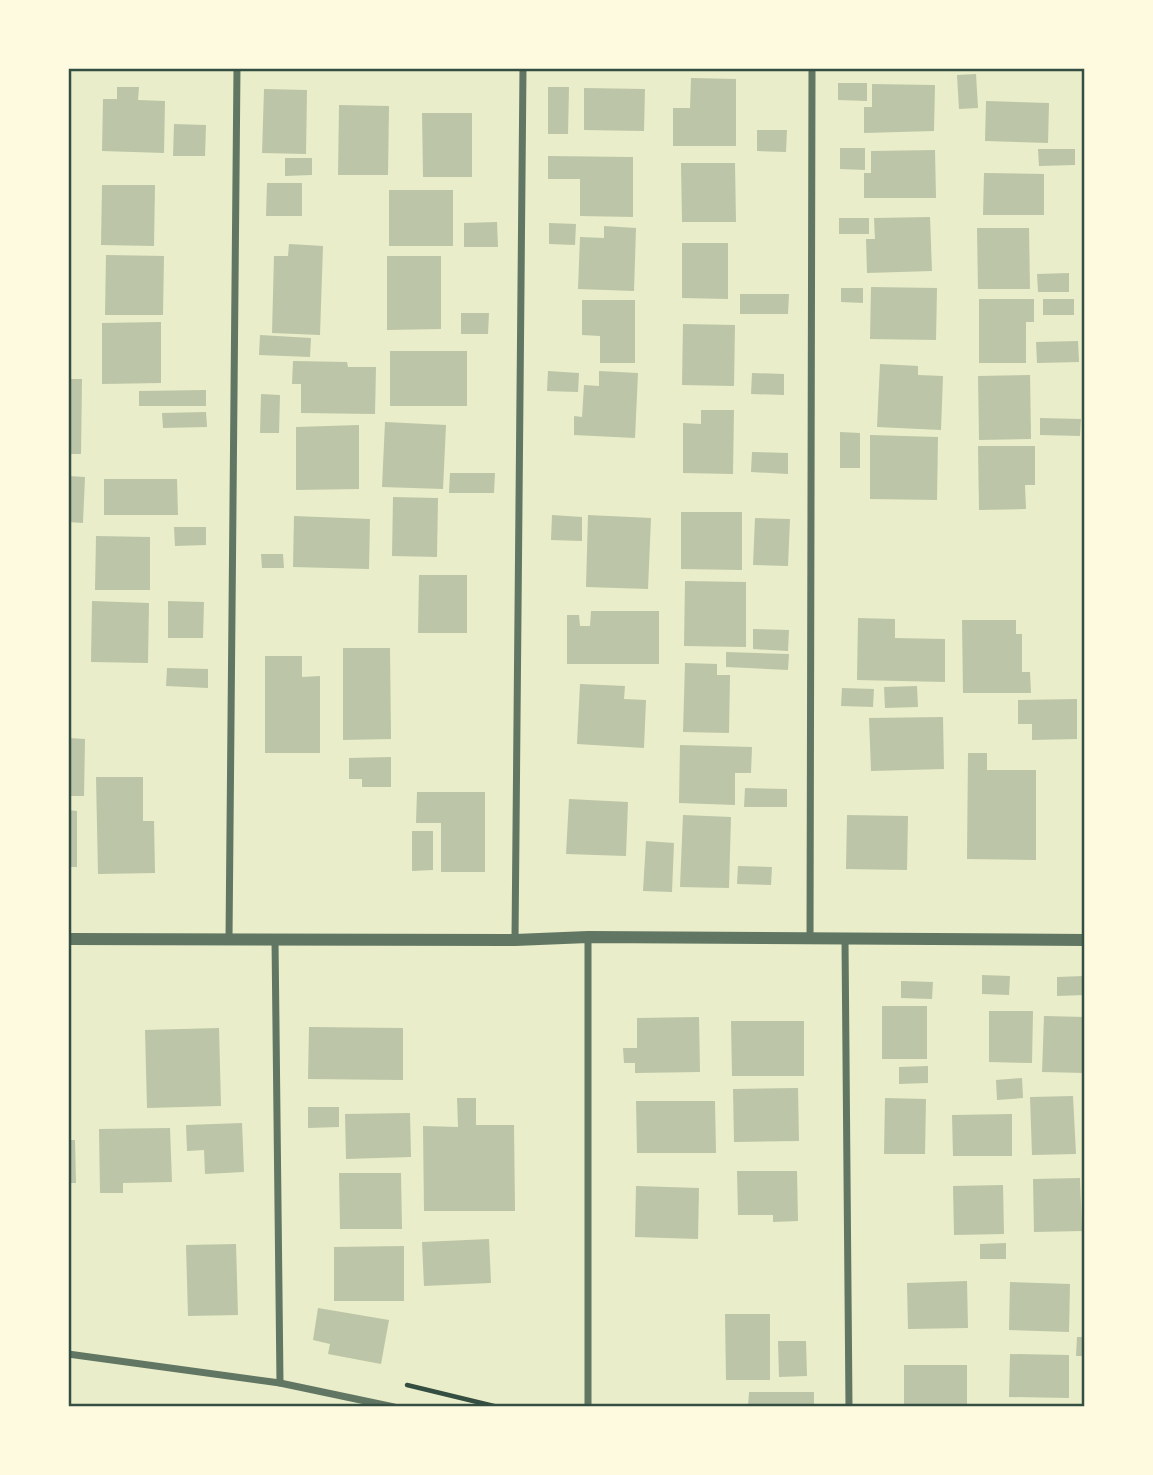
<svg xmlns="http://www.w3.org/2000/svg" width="1153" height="1475" viewBox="0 0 1153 1475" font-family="Quicksand,sans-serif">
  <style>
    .building { fill: #bcc5a7 }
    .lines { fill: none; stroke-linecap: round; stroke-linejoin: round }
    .path { stroke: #344e41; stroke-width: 4.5 }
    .minor { stroke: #617663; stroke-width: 7 }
    .tertiary { stroke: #617663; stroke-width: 12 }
    .neatline { fill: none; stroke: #344e41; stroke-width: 2.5 }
  </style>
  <rect width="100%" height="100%" fill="#e9edc9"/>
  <!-- building -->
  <g class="building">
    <polygon points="976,74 978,108 959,109 957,75"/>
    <polygon points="691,78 736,79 736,146 673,146 673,108 690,108"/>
    <polygon points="838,83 867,83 867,101 838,100"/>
    <polygon points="872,84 935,85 934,131 864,133 864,107 872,107"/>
    <polygon points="117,87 139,87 138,100 165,101 164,153 102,151 103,99 117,99"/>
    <polygon points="548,87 569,87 568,134 548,134"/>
    <polygon points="584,88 645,89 644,131 584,130"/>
    <polygon points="264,89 307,90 306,154 262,153"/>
    <polygon points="986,101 1049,103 1048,143 985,141"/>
    <polygon points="339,105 389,106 388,175 338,175"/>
    <polygon points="422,113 472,113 472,177 423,177"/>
    <polygon points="174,124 206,125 205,156 173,156"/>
    <polygon points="757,130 787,130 786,152 757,151"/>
    <polygon points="840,148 865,148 865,170 840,169"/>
    <polygon points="1038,149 1075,149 1075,165 1039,166"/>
    <polygon points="935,150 936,198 864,198 864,173 871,173 871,151"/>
    <polygon points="548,156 633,157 633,217 580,216 580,179 548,179"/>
    <polygon points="285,158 312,158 312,175 285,176"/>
    <polygon points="681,163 735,163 736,222 682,222"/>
    <polygon points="984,173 1044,174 1044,215 983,215"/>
    <polygon points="267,183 302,183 302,216 266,216"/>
    <polygon points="102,185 155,185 154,246 101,245"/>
    <rect x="389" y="190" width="64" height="56"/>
    <polygon points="930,217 932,271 867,273 866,239 875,239 874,218"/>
    <rect x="839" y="218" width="30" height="16"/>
    <polygon points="497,222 498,247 464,247 464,223"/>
    <polygon points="549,223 576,224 575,245 549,244"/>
    <polygon points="604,226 636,228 634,291 578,289 580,237 604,238"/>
    <polygon points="977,228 1029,228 1030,289 978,289"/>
    <polygon points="682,243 728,243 728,299 682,298"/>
    <polygon points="289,244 323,246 320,335 272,333 274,256 288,256"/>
    <polygon points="106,255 164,256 163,315 105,315"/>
    <polygon points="387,256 441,256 441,329 387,330"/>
    <polygon points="1069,273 1069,292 1038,292 1037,274"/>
    <polygon points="871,287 937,288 936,340 870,339"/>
    <polygon points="841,288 863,288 863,303 841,302"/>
    <polygon points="740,294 789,294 788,314 740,314"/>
    <polygon points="979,299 1034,299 1034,322 1026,322 1026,363 979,363"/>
    <rect x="1043" y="299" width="31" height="16"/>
    <polygon points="582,300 635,300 635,363 600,363 600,336 582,335"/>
    <polygon points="461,313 489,313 488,334 461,334"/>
    <polygon points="161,322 161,383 102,384 102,323"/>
    <polygon points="683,324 735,325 734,386 682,385"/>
    <polygon points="260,335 311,338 310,357 259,355"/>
    <polygon points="1078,341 1079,362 1037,363 1036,342"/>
    <rect x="390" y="351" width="77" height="55"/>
    <polygon points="293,361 347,362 348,367 376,367 375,414 301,413 301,384 292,384"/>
    <polygon points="880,364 918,366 918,375 943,376 941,430 877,427"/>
    <polygon points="548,371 579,373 578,392 547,391"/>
    <polygon points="599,371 638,373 635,438 574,435 574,416 582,417 584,385 599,386"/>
    <polygon points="752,373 784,374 784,395 751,394"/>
    <polygon points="1030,375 1031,439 979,440 978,376"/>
    <polygon points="68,379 82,379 81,454 68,454"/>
    <polygon points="206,390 206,406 139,406 139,391"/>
    <polygon points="261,394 280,395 279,433 260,433"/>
    <polygon points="701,410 734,410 733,474 683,473 683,423 701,424"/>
    <polygon points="206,412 207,427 163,428 162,413"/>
    <polygon points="1040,418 1081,419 1080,436 1040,435"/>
    <polygon points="385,422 446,425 443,489 382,487"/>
    <polygon points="359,425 359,489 296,490 296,427"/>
    <polygon points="840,432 860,433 860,468 840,468"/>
    <polygon points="870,435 938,437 937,500 870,499"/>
    <polygon points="978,446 1035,446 1035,485 1025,485 1026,509 979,510"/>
    <polygon points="752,452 788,453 788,474 751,472"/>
    <polygon points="450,473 495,473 494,493 449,493"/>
    <polygon points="68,476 85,477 83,523 68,522"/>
    <polygon points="104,479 177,479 178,515 104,515"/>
    <polygon points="393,497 438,498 437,557 392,556"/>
    <polygon points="681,512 742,512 742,570 681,569"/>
    <polygon points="552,515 582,517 582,541 551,540"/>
    <polygon points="588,515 651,518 648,589 586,587"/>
    <polygon points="294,516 370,519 369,569 293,567"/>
    <polygon points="755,518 790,519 788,566 753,565"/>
    <polygon points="174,527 206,527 206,545 175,546"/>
    <polygon points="96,536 150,537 150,590 95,590"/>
    <polygon points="261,554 283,554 284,568 262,568"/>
    <polygon points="419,575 467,575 467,633 418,633"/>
    <polygon points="685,581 746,582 746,647 684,646"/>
    <polygon points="92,601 149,603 148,663 91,662"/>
    <polygon points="168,601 204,602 203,638 168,638"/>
    <polygon points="591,611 659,611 659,664 567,664 567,615 579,615 580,626 590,626"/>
    <polygon points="858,618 895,619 895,638 945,639 945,682 857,680"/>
    <polygon points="962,620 1016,620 1016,634 1022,634 1022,672 1030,672 1031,693 963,693"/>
    <polygon points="753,629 789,630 788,651 753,649"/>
    <polygon points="343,648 390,648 391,739 343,740"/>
    <polygon points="726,652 789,654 788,670 726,667"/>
    <polygon points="265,656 302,656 302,677 320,676 320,753 265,753"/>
    <polygon points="685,663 717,664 717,675 730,675 729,733 683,732"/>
    <polygon points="167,668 208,669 208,688 166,686"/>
    <polygon points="580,684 625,686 624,699 646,700 644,748 577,744"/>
    <polygon points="917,686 918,707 885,708 884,687"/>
    <polygon points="842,688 874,689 873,707 841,706"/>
    <polygon points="1077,699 1077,739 1032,740 1032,724 1018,724 1018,700"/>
    <polygon points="943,717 944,769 871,771 869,718"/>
    <polygon points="68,738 85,739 84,796 68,796"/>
    <polygon points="680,745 752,747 751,773 735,773 735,805 679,803"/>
    <polygon points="968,753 987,753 987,770 1036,770 1036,860 967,859"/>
    <polygon points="391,757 391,787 362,787 362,779 349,779 349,758"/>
    <polygon points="96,777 143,777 143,821 154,821 155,873 98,874"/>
    <polygon points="745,788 787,789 787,807 744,807"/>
    <polygon points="417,792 485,792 485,872 441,872 441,823 416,823"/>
    <polygon points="569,799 628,802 626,856 566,854"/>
    <polygon points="68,810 77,811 77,867 68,867"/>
    <polygon points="683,815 731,817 729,888 680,887"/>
    <polygon points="847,815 908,816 907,870 846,869"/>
    <polygon points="412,831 433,831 433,870 412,871"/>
    <polygon points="646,841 674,843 672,892 643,891"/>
    <polygon points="738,866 772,867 771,885 737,884"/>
    <polygon points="982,975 1010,976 1009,995 982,994"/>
    <polygon points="1084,976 1085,995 1057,996 1057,977"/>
    <polygon points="901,981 933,982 932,999 901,998"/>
    <rect x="882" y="1006" width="45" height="53"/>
    <polygon points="989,1011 1033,1011 1032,1063 989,1062"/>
    <polygon points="1044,1016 1085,1017 1085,1073 1042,1072"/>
    <polygon points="699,1017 700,1072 635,1073 635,1063 624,1063 623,1048 637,1048 637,1018"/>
    <polygon points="731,1021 804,1021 804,1076 732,1076"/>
    <polygon points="309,1027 403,1028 403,1080 308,1079"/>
    <polygon points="219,1028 221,1106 147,1108 145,1030"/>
    <polygon points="928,1066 928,1083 899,1084 899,1067"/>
    <polygon points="1022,1078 1023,1098 997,1100 996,1080"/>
    <polygon points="798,1088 799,1141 734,1142 733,1089"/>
    <polygon points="1073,1096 1076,1154 1032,1155 1030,1097"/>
    <polygon points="457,1098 476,1098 476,1125 514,1125 515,1211 424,1211 423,1126 458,1127"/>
    <polygon points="885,1098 926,1099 925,1154 884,1154"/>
    <polygon points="636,1101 715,1101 716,1153 637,1153"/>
    <polygon points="308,1107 339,1107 339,1127 308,1128"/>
    <polygon points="410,1113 411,1157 346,1159 345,1114"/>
    <polygon points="1012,1114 1012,1156 953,1156 952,1115"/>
    <polygon points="242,1123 244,1172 205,1174 204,1150 187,1151 186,1125"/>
    <polygon points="170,1128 172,1182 123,1183 123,1193 100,1193 99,1129"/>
    <polygon points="68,1140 75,1140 76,1183 68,1183"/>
    <polygon points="737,1171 797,1171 798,1221 773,1222 773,1215 738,1215"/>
    <polygon points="339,1173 401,1173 402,1229 340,1229"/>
    <polygon points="1080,1178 1082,1231 1034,1232 1033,1179"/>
    <polygon points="1003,1185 1004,1234 954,1235 953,1186"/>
    <polygon points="636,1186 699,1188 698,1239 635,1237"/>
    <polygon points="489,1239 491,1283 424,1286 422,1242"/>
    <polygon points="1006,1243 1006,1259 980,1259 980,1244"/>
    <polygon points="236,1244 238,1315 188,1316 186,1245"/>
    <polygon points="404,1246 404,1301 334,1301 334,1247"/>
    <polygon points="967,1281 968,1328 908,1329 907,1283"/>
    <polygon points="1010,1282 1070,1284 1069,1332 1009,1330"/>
    <polygon points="318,1308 389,1320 381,1364 328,1354 330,1344 313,1340"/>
    <polygon points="725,1314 770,1314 770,1380 726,1380"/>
    <polygon points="1077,1337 1085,1337 1085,1356 1076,1356"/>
    <polygon points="778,1341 806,1341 807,1376 779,1377"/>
    <polygon points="1010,1354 1069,1355 1069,1398 1009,1397"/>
    <rect x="904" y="1365" width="63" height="42"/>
    <polygon points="749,1392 814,1392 814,1407 748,1407"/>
  </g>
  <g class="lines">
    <!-- path -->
    <polyline class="path" points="407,1385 498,1407"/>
    <!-- minor -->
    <g class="minor">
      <polyline points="588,937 588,1407"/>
      <polyline points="229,939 237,68"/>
      <polyline points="275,939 280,1383"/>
      <polyline points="810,939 812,68"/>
      <polyline points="515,940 523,68"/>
      <polyline points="845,940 849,1407"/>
      <polyline points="68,1354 280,1383 394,1407"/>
    </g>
    <!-- tertiary -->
    <polyline class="tertiary" points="68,939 515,940 588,937 1085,940"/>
  </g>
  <!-- border -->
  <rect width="1153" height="1475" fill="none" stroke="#fefae0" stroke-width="140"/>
  <rect x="70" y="70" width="1013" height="1335" class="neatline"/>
</svg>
